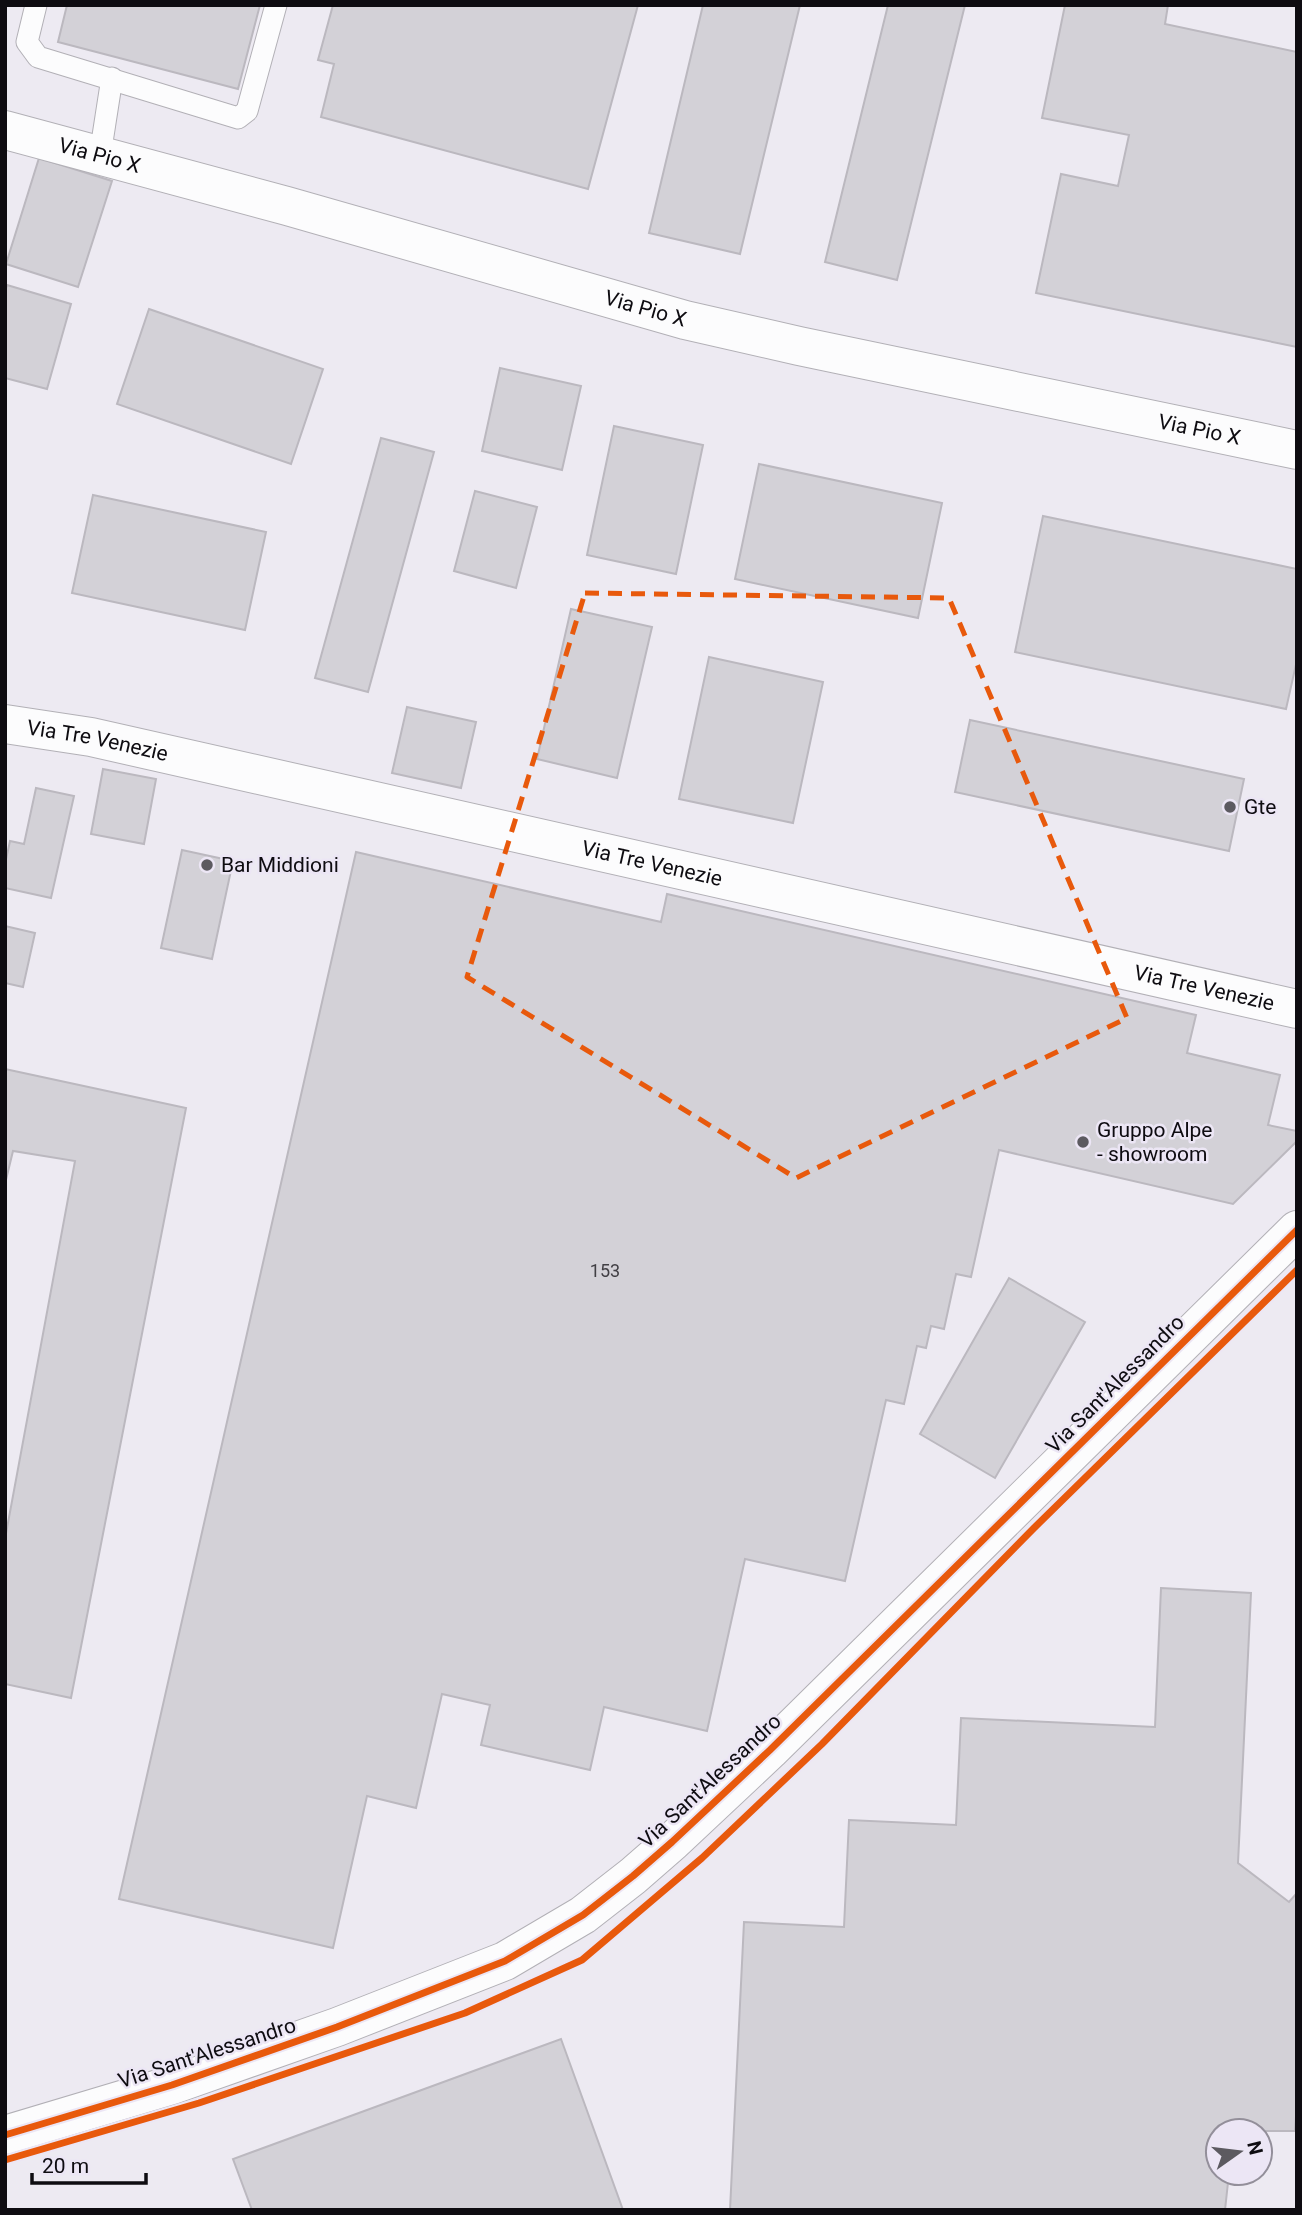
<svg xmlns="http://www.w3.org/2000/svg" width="1302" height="2215" viewBox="0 0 1302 2215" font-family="Roboto,sans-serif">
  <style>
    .building { fill: #d3d1d7; stroke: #bbb8bf; stroke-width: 2 }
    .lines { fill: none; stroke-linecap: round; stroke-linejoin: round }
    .service-casing { stroke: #b2b0b6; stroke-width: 23 }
    .minor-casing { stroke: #b2b0b6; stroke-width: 40 }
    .service { stroke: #fcfcfd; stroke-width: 21 }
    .minor { stroke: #fcfcfd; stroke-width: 38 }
    .cycleway-casing { stroke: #ece6f5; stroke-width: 11 }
    .cycleway { stroke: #e8590c; stroke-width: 7 }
    .marked { fill: none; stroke: #e8590c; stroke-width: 5; stroke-dasharray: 14 9; stroke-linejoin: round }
    .poi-dot { fill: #5c5a60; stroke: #ece6f5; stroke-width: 2.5 }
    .labels { text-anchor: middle; stroke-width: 5; stroke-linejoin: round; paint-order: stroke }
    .number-label { font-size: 18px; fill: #413f44 }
    .street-label { font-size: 21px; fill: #0e0c11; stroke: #ece6f5 }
    .poi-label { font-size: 21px; fill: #0e0c11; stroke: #ece6f5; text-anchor: start }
  </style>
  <rect width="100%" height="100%" fill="#edeaf2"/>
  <!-- building -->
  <g class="building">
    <polygon points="67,5 260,5 238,89 58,42"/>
    <polygon points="333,5 638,5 588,189 321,117 334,64 318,60"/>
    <polygon points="703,5 800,5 740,254 649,233"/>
    <polygon points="888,5 965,5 897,280 825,262"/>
    <polygon points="1065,5 1168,5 1165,24 1297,52 1297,347 1036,293 1061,174 1118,186 1129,135 1042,118"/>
    <polygon points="39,158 112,181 78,287 6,264"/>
    <polygon points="7,285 71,304 47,389 5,378 5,292"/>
    <polygon points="149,309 323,369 291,464 117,404"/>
    <polygon points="500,368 581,386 562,470 482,451"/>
    <polygon points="614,426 703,445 676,574 587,555"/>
    <polygon points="381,438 434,452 368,692 315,678"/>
    <polygon points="759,464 942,503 918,618 735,579"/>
    <polygon points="475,491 537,507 516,588 454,571"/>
    <polygon points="93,495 266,532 245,630 72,593"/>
    <polygon points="1043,516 1297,569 1297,660 1286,709 1015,652"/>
    <polygon points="571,609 652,627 617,778 537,759"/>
    <polygon points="709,657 823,682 793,823 679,799"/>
    <polygon points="407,707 476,722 461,788 392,773"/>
    <polygon points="970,720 1244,779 1229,851 955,792"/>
    <polygon points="103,769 156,779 144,844 91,834"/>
    <polygon points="36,788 74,796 51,898 5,888 5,864 10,841 24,844"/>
    <polygon points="182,850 233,861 212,959 161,948"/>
    <polygon points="356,852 661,922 667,894 1196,1015 1187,1053 1280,1075 1268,1125 1297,1131 1297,1141 1233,1204 999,1150 971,1277 956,1274 944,1329 931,1326 926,1348 917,1346 904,1404 886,1400 845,1581 745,1559 707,1731 604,1707 590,1770 481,1745 490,1705 442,1694 416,1808 367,1796 333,1948 119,1899"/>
    <polygon points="5,926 35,933 23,987 5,983"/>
    <polygon points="5,1069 186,1108 71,1698 5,1684 5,1539 75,1161 13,1151 5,1184"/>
    <polygon points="1009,1278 1085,1322 995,1478 920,1434"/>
    <polygon points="1161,1588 1251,1593 1238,1863 1289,1902 1297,1893 1297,2102 1295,2131 1218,2131 1218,2173 1229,2173 1225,2210 730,2210 744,1922 844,1927 849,1820 956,1825 961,1718 1155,1727"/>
    <polygon points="561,2039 623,2210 252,2210 233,2159"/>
  </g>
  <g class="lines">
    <defs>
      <g id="service">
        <polyline points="36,5 27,42 38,57 238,118 247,111 276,5"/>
        <polyline points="100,155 112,78"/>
      </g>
      <g id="minor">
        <path id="s1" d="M5 130 287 206 685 320 799 346 1297 450"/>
        <path id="s2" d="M5 724 91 737 1297 1009"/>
        <polyline points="5,2135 172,2085 337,2027 505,1961 583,1915 633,1876 672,1842 770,1750 1297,1230"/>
      </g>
    </defs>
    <!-- service casing -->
    <use href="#service" class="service-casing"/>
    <!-- minor casing -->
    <use href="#minor" class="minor-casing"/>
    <!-- service -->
    <use href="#service" class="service"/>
    <!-- minor -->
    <use href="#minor" class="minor"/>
    <defs>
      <g id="cycleway">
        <polyline points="5,2135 172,2085 337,2027 505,1961 583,1915 633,1876 672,1842 770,1750 1297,1230"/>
        <polyline points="5,2160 199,2103 465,2013 582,1960 702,1858 822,1744 1034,1528 1297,1270"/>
      </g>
    </defs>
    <!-- cycleway casing -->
    <use href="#cycleway" class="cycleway-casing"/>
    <!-- cycleway -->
    <use href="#cycleway" class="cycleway"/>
  </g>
  <!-- marked area -->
  <path class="marked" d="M585 593 949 598 1127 1018 796 1178 467 977Z"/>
  <!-- markers -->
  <g class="poi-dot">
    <circle cx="1230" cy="807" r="7"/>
    <circle cx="207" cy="865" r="7"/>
    <circle cx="1083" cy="1142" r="7"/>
  </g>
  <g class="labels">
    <!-- number labels -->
    <g class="number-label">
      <text x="605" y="1277">153</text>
    </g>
    <!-- street labels -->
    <g class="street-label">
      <text dy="7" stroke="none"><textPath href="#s1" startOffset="98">Via Pio X</textPath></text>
      <text dy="7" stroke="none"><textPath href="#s1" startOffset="665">Via Pio X</textPath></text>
      <text dy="7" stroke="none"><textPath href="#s1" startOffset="1232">Via Pio X</textPath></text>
      <text dy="7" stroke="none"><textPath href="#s2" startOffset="94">Via Tre Venezie</textPath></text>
      <text dy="7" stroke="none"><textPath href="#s2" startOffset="662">Via Tre Venezie</textPath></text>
      <text dy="7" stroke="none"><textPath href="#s2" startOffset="1228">Via Tre Venezie</textPath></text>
      <text transform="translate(1115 1384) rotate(-45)" y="7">Via Sant'Alessandro</text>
      <text transform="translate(710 1781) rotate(-43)" y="7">Via Sant'Alessandro</text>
      <text transform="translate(207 2053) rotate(-18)" y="7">Via Sant'Alessandro</text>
    </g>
    <!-- poi labels -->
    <g class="poi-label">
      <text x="1244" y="814">Gte</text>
      <text x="221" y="872">Bar Middioni</text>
      <text x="1097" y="1137">Gruppo Alpe<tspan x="1097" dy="24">- showroom</tspan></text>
    </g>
  </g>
  <!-- border -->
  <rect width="1302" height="2215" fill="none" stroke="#0e0c11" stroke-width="14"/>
  <!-- north arrow -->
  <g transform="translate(1239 2152) rotate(76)"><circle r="33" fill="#ece6f5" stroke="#938f9a" stroke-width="2"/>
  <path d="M0-5L12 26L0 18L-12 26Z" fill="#5c5a60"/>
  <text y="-10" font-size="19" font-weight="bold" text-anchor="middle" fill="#0e0c11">N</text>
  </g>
  <!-- scale -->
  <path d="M32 2173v10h114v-10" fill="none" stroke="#0e0c11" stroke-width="3.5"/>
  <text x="42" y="2173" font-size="21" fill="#0e0c11" stroke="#ece6f5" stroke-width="5" paint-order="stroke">20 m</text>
</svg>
